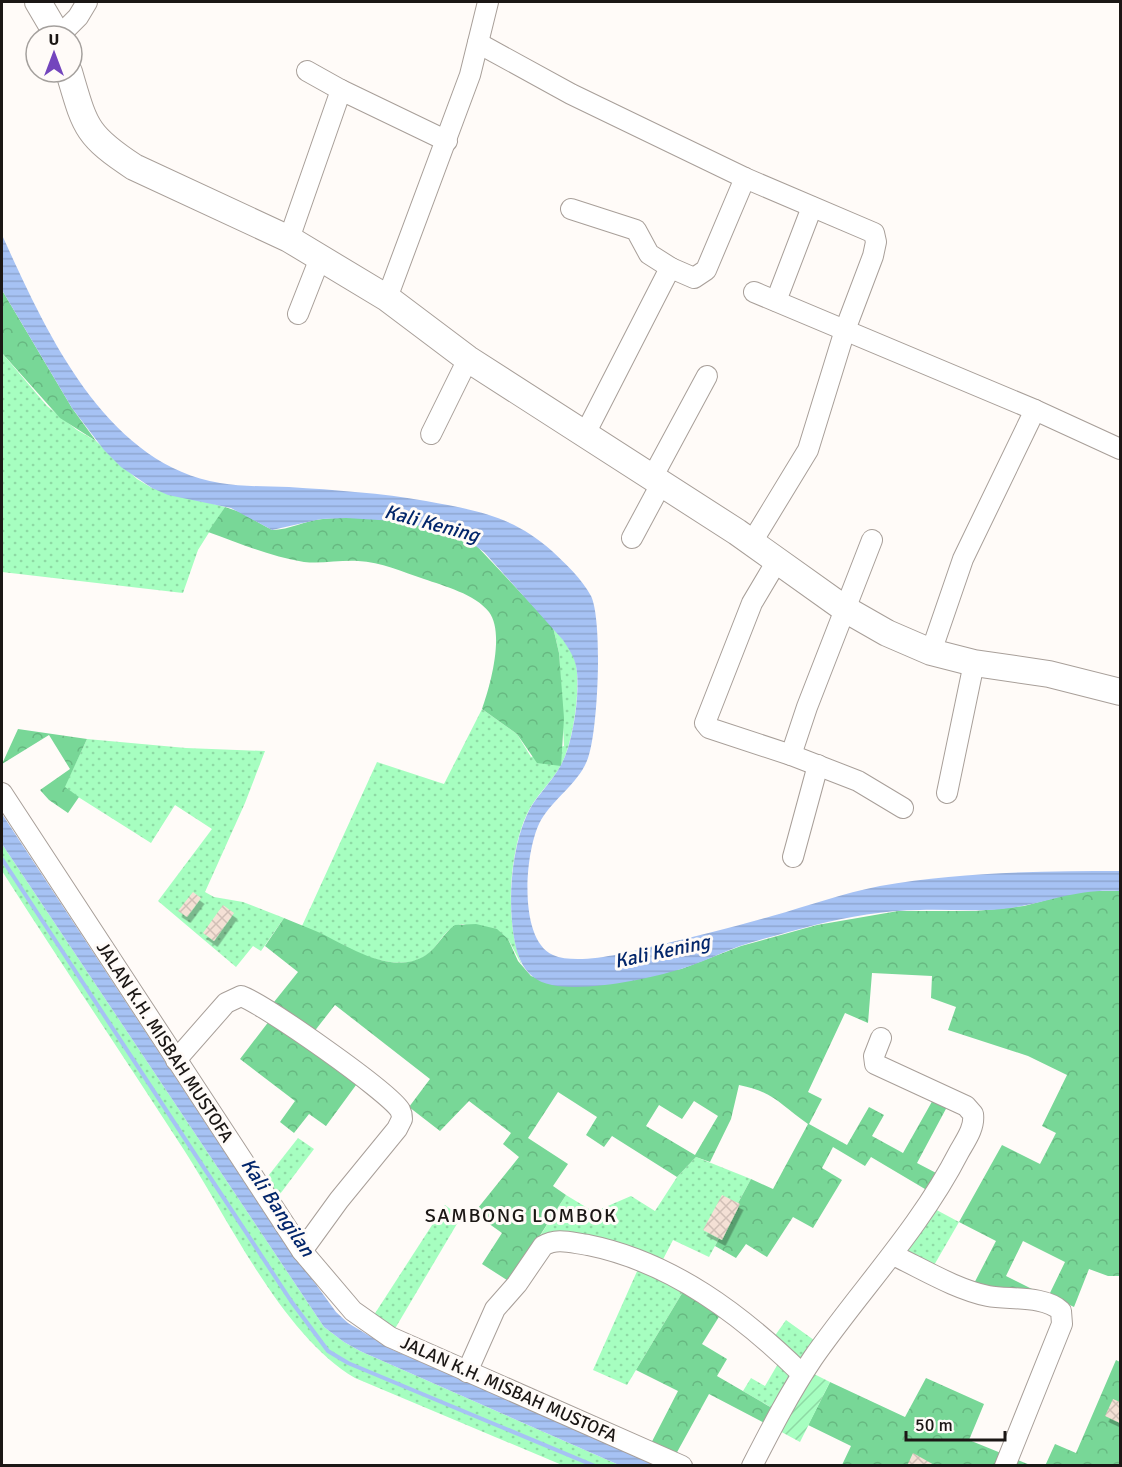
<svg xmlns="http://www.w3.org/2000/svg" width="1122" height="1467" viewBox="0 0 1122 1467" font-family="Signika,sans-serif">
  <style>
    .grass { fill: url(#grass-dots) }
    .forest { fill: url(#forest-crowns); fill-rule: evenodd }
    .garden { fill: url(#garden-furrows) }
    .water { fill: url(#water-rules) }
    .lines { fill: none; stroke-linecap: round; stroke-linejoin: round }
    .stream { stroke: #a6c2f4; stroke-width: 4 }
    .building { fill: url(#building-cross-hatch); filter: url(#shadow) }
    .minor-casing { stroke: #a89f99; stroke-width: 22 }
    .major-casing { stroke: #a89f99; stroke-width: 28 }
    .minor { stroke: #fff; stroke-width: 20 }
    .major { stroke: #fff; stroke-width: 26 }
    .labels { text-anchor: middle; stroke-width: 6; stroke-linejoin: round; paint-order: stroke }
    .street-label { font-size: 18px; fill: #1b1715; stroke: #fffbf8 }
    .water-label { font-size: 20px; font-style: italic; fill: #03266b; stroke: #fffbf8 }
    .neighbourhood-label { font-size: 20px; letter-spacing: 1.5px; fill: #1b1715; stroke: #fffbf8 }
  </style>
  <defs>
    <pattern id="grass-dots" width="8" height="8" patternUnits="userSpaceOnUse" patternTransform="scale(1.5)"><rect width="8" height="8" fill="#a6fec0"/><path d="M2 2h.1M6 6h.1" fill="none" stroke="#8ed9a4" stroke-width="1.8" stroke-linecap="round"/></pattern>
    <pattern id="forest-crowns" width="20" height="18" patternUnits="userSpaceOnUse" patternTransform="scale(1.5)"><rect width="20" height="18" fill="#78d797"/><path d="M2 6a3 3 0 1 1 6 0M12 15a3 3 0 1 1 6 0" fill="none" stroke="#67b881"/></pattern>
    <pattern id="garden-furrows" width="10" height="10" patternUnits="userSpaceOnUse" patternTransform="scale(1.5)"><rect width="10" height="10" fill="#a6fec0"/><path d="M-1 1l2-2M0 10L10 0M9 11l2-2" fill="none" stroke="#8ed9a4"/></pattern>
    <pattern id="water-rules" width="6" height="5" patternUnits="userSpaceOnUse" patternTransform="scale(1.5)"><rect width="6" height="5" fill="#a6c2f4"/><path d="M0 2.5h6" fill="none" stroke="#8ea6d0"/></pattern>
    <pattern id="building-cross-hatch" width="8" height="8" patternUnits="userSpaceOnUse" patternTransform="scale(1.5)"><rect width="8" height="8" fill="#f4e0d5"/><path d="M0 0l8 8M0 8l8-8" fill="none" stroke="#d1bfb6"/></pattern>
    <filter id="shadow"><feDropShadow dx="3.5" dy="6" stdDeviation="0" flood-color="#0004"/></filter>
  </defs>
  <rect width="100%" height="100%" fill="#fffbf8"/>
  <!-- grass -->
  <g class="grass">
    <polygon points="2,353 47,406 77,430 96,441 137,479 152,488 225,507 198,550 183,593 2,572"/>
    <path d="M553 627C561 637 571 648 575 661 582 684 573 744 561 765 552 782 535 796 527 814 508 854 504 932 525 971L508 939 463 924C444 927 442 942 429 953 396 981 332 941 302 926L377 762 444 784 482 709 517 734 531 757 564 746 559 653Z"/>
    <polygon points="87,739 186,748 265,751 245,803 205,892 214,897 243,902 284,918 261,951 253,946 236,967 158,901 212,829 175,805 151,843 64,788"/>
    <path d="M2 844 324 1327 344 1342 360 1351 619 1465H562L355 1378C283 1336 229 1220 184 1150 124 1057 62 965 2 871Z"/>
    <polygon points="298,1138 314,1149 277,1198 265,1180"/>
    <polygon points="696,1157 751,1179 709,1257 673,1240 655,1275 684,1290 627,1385 593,1370 643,1258 533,1247 566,1195 594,1212 631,1196 655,1211 677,1177"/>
    <polygon points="445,1205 461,1217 393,1332 372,1318"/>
    <polygon points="931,1207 959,1222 933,1267 901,1252"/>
    <polygon points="786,1320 825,1348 784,1415 743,1391 751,1378 765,1386 786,1350 774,1337"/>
  </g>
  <!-- forest -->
  <g class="forest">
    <polygon points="2,290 72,408 96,441 60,418 2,353"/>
    <path d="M225 507 240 512 272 530C290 530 305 520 323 519 370 515 433 518 474 543L553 627 559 653 564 718 561 766 537 763 517 734 482 709C490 687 505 633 489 612 475 594 444 586 424 579 403 572 381 562 358 561 340 560 322 564 304 562 271 557 239 543 208 532Z"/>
    <polygon points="18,729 87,739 65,787 79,797 68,813 49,800 40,790 70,769 49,735 2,764"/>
    <path d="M1080 891H1120V1276H1108L1089 1269 1074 1307 1049 1295 1065 1262 1023 1241 1006 1276 1034 1290 1026 1307 967 1297 996 1241 959 1222 1002 1145 1040 1164 1056 1133 1042 1126 1067 1075 1028 1056 948 1030 956 1007 931 998 932 976 872 973 868 1023 845 1013 808 1092 822 1099 809 1124 847 1145 869 1107 884 1115 872 1136 903 1153 934 1098 948 1105 917 1163 940 1175 930 1192 871 1157 865 1166 833 1147 822 1168 842 1180 813 1228 793 1217 767 1257 746 1244 736 1258 715 1246 751 1179 773 1189 808 1124C780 1105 775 1092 739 1085L731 1119 710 1162 696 1157 677 1177 612 1136 604 1147 586 1135 597 1117 558 1092 528 1138 568 1164 553 1186 566 1195 510 1282 482 1264 502 1233 474 1213 519 1157 503 1144 511 1133 469 1101 440 1131 409 1107 430 1079 335 1005 306 1042 359 1081 326 1126 309 1114 294 1133 280 1122 295 1101 240 1059 276 1012 270 1007 298 972 265 946 284 918C295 923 307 927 318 932 348 946 392 977 426 955 438 947 443 933 455 925L476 924 497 929 508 939 518 961 531 976 561 986H579L681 969 741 946 817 925 898 911H976L1024 906ZM694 1101 718 1116 695 1155 646 1126 659 1105 682 1119Z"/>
    <polygon points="684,1290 722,1312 702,1344 727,1359 717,1376 784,1415 776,1429 709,1394 670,1465 644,1457 678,1391 636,1370"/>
    <polygon points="1116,1360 1120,1362 1120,1465 1045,1466 1055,1444 1076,1453"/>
    <polygon points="926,1378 984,1404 969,1440 1030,1465 842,1465 851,1446 808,1425 830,1382 905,1417"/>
  </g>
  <!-- garden -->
  <polygon class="garden" points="808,1371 830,1382 800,1442 776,1429"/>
  <!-- water -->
  <g class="water">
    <path d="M2 235C45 329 104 464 220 483 243 487 266 486 289 487 335 490 381 493 426 501 475 510 513 516 552 551 566 564 582 579 591 596 603 621 598 731 588 758 580 782 554 798 541 820 525 848 517 939 553 955 578 966 629 952 655 946 694 937 733 927 772 916 808 906 843 893 880 886 958 872 1041 871 1120 871V891C1074 888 1046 904 1002 909 974 912 947 909 920 910 885 910 848 917 815 925 790 932 764 938 740 946 720 953 701 963 681 969 648 979 586 992 552 985 520 979 515 950 512 922 509 889 513 847 526 817 534 797 551 784 561 765 573 744 581 690 576 666 574 656 568 648 563 640L484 552 459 534 395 521 346 518 321 519 272 530 231 508 168 495 152 488 121 467 104 450 72 408 2 290Z"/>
    <polygon points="2,814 272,1224 336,1312 348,1323 393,1350 661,1465 619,1465 360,1351 344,1342 324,1327 2,844"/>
  </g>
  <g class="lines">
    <!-- stream -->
    <polyline class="stream" points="2,859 291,1301 328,1351 348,1363 595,1466"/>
  </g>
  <!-- building -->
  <g class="building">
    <polygon points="193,892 201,898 187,917 178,911"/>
    <polygon points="223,905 234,913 214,941 203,933"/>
    <polygon points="722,1195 740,1204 722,1240 703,1230"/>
    <polygon points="1113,1399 1120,1402 1120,1423 1105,1416"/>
    <polygon points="913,1453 936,1466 907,1466"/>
  </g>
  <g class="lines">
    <defs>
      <g id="minor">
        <polyline points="59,36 78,17 87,2"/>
        <polyline points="478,43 571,94 745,178 874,233 876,242 873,256 845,330 808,450 752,542"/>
        <polyline points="307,71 341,90"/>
        <polyline points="571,209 636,230 649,254 671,268"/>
        <polyline points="289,239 341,90 447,141"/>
        <polyline points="754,292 1035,410 1120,449"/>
        <polyline points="387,298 470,75 488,2"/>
        <polyline points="776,301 812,207"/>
        <polyline points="298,314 320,258"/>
        <polyline points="586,432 668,272 671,268 694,278 706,270 745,178"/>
        <polyline points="431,434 468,359"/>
        <polyline points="652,478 707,376"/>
        <polyline points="632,538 661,484"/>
        <polyline points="777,561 752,603 705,723 709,728 791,755 807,707 872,540"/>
        <polyline points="931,652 963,559 1035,410"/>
        <polyline points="791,755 858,781 903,808"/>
        <polyline points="2,793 302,1251 353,1311 390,1337 682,1466"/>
        <polyline points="947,793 974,663"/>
        <polyline points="793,857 818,765"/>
        <path d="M176 1060 226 1003 241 996C264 1004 388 1091 400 1110 402 1114 402 1115 402 1119L397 1129 339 1200 302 1251"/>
        <path d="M893 1255C923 1269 955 1289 988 1296 1009 1300 1044 1295 1061 1311L1062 1324 1005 1466"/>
        <path d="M467 1372 495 1309 517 1284 543 1246C557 1237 572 1243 588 1245 672 1262 742 1315 802 1374"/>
        <path d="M752 1466C771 1429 790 1392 813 1358 862 1288 920 1228 959 1152 965 1141 975 1128 973 1114L966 1106 875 1064 874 1056 881 1038"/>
      </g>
      <g id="major">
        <polyline points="38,2 58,36"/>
        <path d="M69 72C85 126 85 135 134 167L289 239 387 298 468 359 737 532 845 609 887 633 931 652 974 663 1049 674 1120 692"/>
      </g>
    </defs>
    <!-- minor casing -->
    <use href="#minor" class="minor-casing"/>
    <!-- major casing -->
    <use href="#major" class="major-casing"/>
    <!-- minor -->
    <use href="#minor" class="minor"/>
    <!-- major -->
    <use href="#major" class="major"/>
  </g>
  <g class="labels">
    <!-- street labels -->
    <g class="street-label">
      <text transform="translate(165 1042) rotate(57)" y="6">JALAN K.H. MISBAH MUSTOFA</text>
      <text transform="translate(509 1389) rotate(24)" y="6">JALAN K.H. MISBAH MUSTOFA</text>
    </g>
    <!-- water labels -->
    <g class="water-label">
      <text transform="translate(432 523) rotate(15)" y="7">Kali Kening</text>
      <text transform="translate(662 951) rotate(-12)" y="7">Kali Kening</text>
      <text transform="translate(278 1207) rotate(56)" y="7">Kali Bangilan</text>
    </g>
    <!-- neighbourhood labels -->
    <g class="neighbourhood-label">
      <text x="521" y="1222">SAMBONG LOMBOK</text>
    </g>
  </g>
  <!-- border -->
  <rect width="1122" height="1467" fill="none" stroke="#1b1715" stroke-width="6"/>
  <!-- north arrow -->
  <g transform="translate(54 54)"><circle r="28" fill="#fffbf8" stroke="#a4a09d" stroke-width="1.5"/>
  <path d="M0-4.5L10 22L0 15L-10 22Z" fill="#7345bd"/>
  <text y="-9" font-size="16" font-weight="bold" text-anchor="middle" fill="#1b1715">U</text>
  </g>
  <!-- scale -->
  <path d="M906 1431v9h99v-9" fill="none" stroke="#1b1715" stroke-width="3"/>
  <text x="915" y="1431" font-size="18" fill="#1b1715" stroke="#fffbf8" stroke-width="4.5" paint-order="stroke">50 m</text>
</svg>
